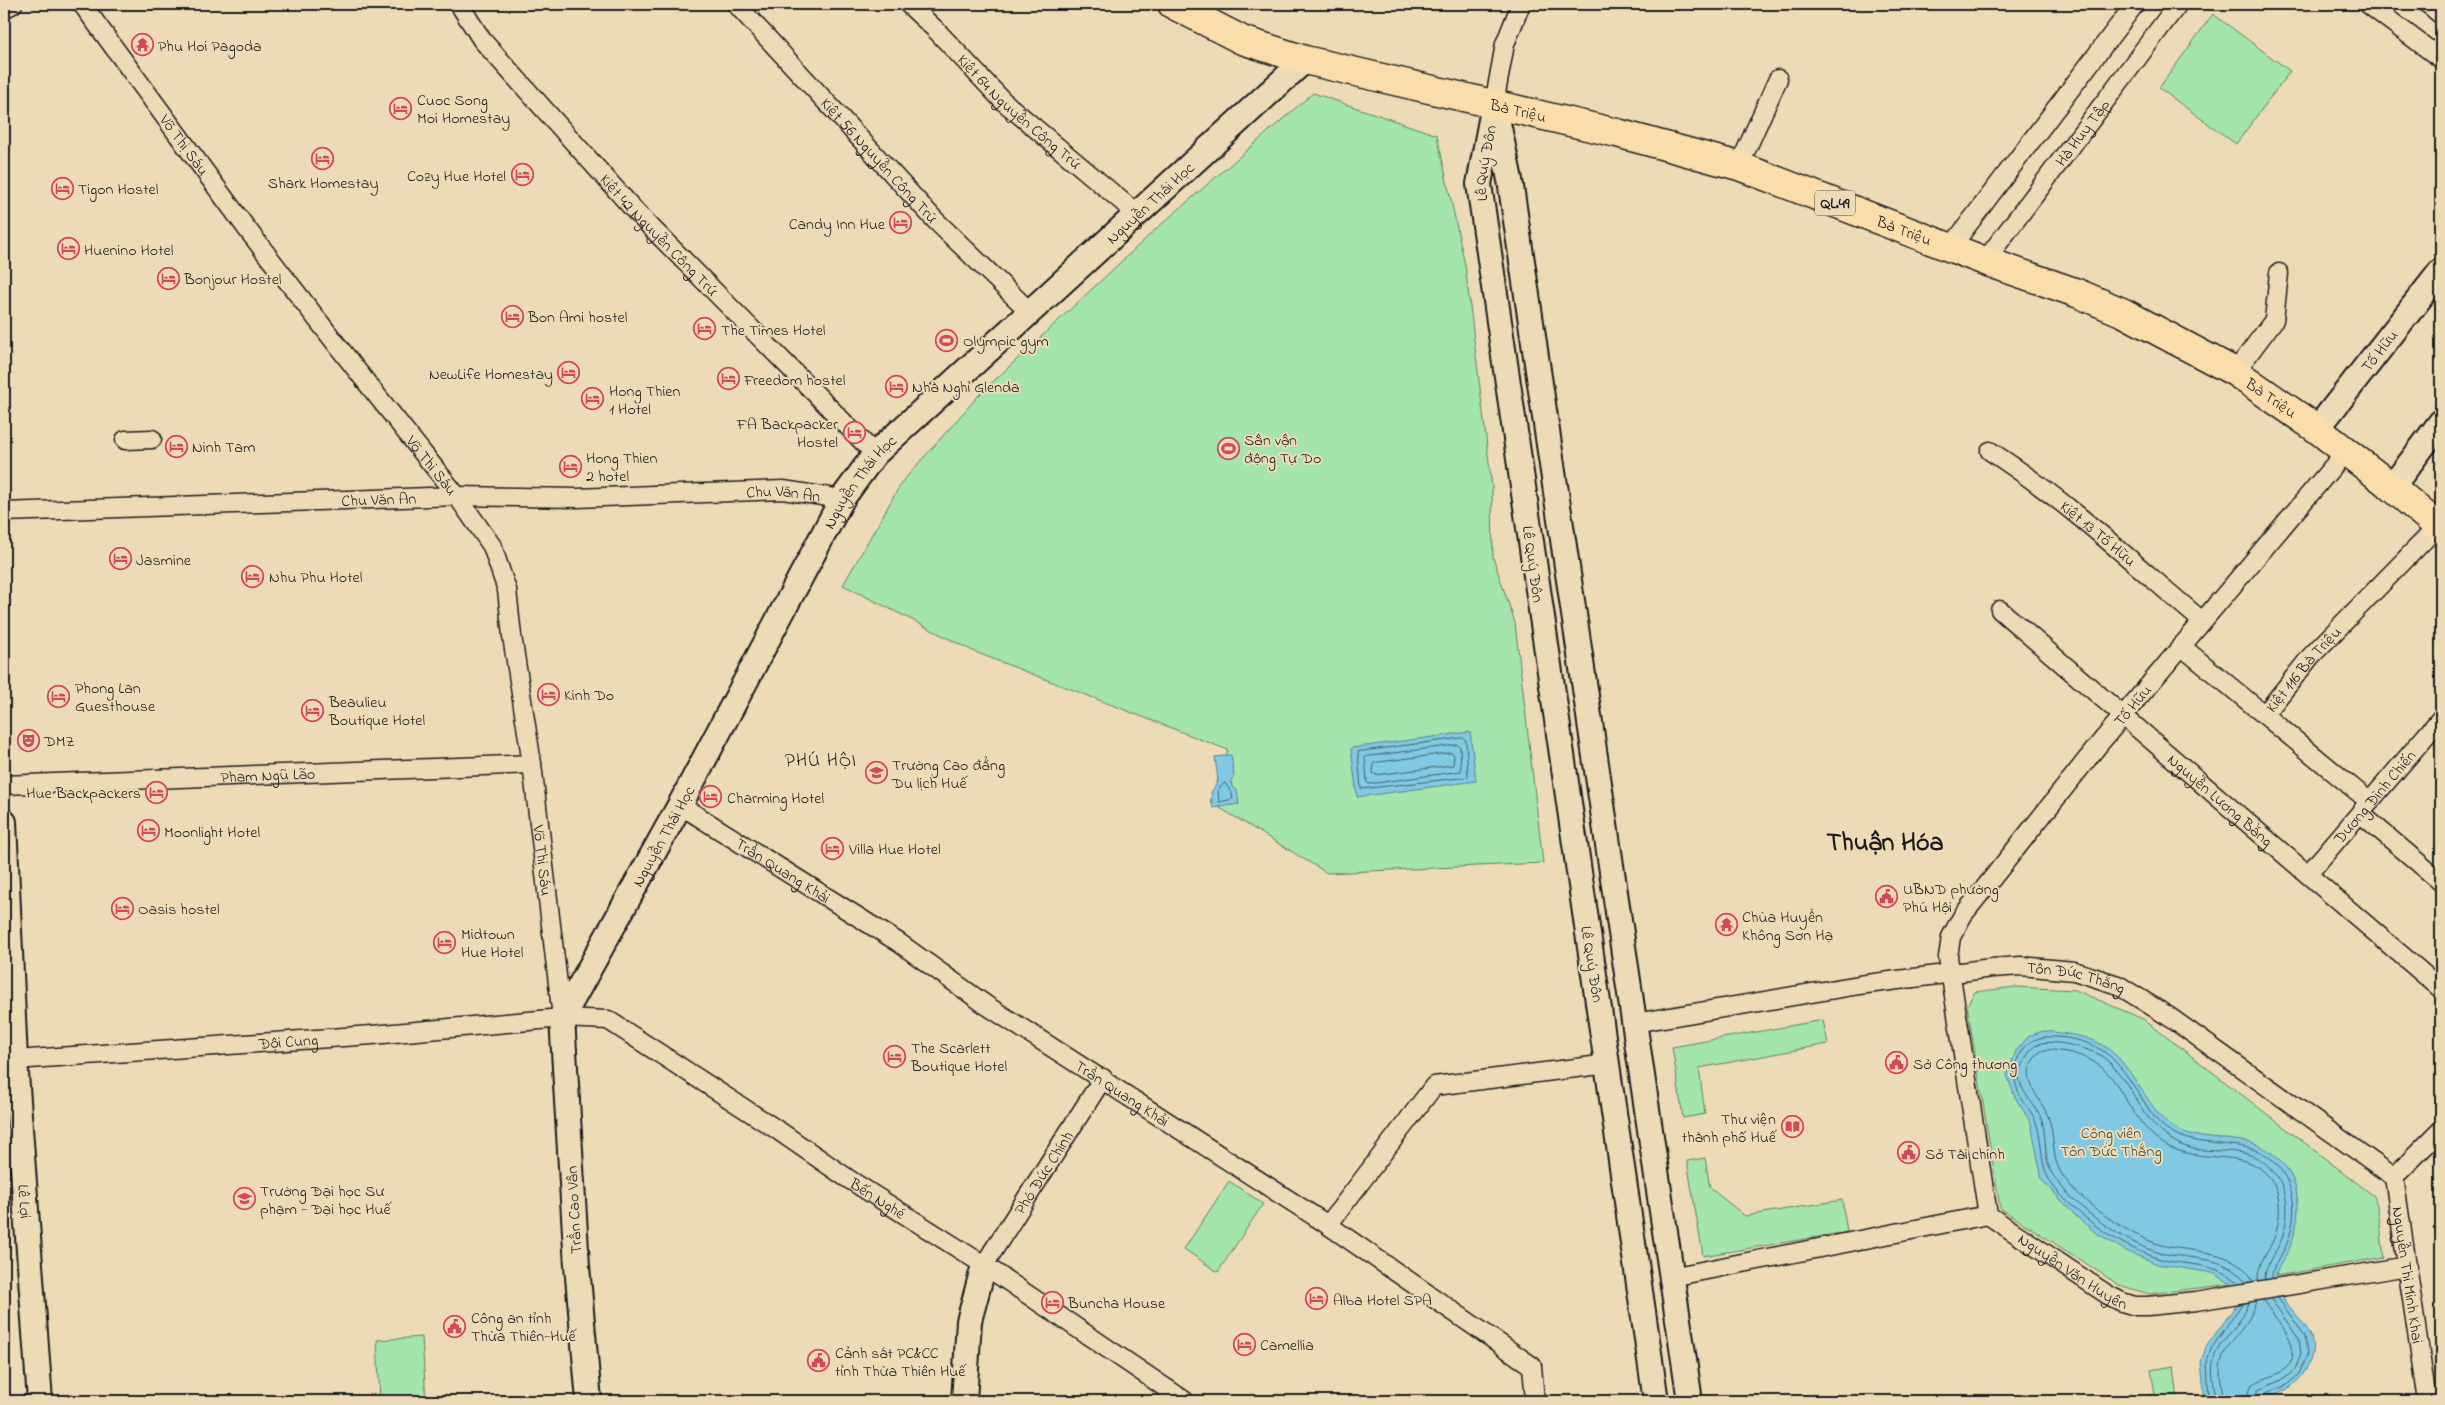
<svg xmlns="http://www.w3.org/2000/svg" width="2445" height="1405" viewBox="0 0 2445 1405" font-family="'Indie Flower',sans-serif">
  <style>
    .green { fill: #a4e4ad; stroke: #608064 }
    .water { fill: #81c9e2; stroke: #598493 }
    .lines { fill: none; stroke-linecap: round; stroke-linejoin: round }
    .shore { stroke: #44616b; stroke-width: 1 }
    .street-casing { stroke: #1c1c1c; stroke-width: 21 }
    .secondary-casing { stroke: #1c1c1c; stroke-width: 28 }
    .highway-casing { stroke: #1c1c1c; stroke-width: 31 }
    .street { stroke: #eddbb8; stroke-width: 18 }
    .secondary { stroke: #eddbb8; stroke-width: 24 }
    .highway { stroke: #fbddab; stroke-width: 28 }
    .labels { text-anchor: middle; stroke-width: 4; stroke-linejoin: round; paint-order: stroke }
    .shield { fill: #eddbb8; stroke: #5b554b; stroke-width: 1 }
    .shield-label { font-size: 15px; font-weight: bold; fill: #1c1c1c }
    .poi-label { font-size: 16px; fill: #1c1c1c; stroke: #eddbb8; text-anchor: start }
    .street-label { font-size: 16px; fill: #1c1c1c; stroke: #eddbb8 }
    .park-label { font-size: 16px; fill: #3e4e40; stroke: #eddbb8 }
    .quarter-label { font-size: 19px; letter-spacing: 1px; fill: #1c1c1c; stroke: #eddbb8 }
    .town-label { font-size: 26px; font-weight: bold; fill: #1c1c1c; stroke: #eddbb8 }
  </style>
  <rect width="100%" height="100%" fill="#eddbb8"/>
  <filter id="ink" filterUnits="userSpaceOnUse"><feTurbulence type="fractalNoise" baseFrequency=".02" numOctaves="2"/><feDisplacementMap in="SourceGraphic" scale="10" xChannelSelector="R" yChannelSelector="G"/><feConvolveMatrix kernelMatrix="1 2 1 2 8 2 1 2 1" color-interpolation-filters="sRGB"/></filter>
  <g filter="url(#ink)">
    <!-- green -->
    <g class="green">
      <polygon points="2213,14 2290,71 2236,144 2159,88"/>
      <polygon points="1313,93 1437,135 1465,265 1492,487 1493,557 1515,623 1543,863 1327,873 1210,802 1228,750 975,652 843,585 902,482 980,394 1156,229"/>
      <polygon points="2015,987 2075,990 2143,1019 2374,1196 2378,1209 2384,1257 2231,1284 2149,1294 2119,1285 2000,1208 1967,1005 1975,992"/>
      <polygon points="1823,1020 1828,1044 1699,1068 1705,1114 1683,1118 1672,1047"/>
      <polygon points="1705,1158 1710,1188 1745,1216 1842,1200 1847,1232 1703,1256 1687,1161"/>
      <polygon points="1229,1181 1263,1204 1218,1272 1184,1249"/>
      <polygon points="422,1337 426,1401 380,1401 377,1340"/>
      <polygon points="4,1340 9,1401 4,1401"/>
      <polygon points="2174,1366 2178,1401 2116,1401 2155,1394 2151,1370"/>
    </g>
    <!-- water -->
    <g class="water">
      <polygon points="1470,732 1476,781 1357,797 1351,748"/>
      <polygon points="1231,755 1234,776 1231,780 1232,787 1237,790 1239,804 1213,808 1211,793 1218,781 1215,757"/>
      <path d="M2043 1031C2104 1037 2112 1044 2145 1095 2153 1106 2160 1119 2172 1126 2213 1151 2251 1124 2285 1166 2303 1189 2300 1224 2289 1249 2286 1258 2277 1266 2276 1276 2275 1299 2301 1315 2310 1334 2314 1342 2313 1355 2309 1363 2292 1405 2243 1401 2205 1401L2201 1362 2206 1347 2237 1304 2238 1297 2235 1286 2213 1273 2157 1264 2126 1251 2095 1232 2078 1218 2042 1180 2031 1123 2015 1097 2007 1075 2016 1051 2029 1036Z"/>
    </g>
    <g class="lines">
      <!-- shore -->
      <g class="shore">
        <polygon points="1463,738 1466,740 1468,777 1361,789 1358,752"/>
        <polygon points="1458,745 1460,747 1461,771 1369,784 1367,782 1365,757"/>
        <polygon points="1451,753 1454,755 1453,765 1376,775 1373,773 1374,763"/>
        <polygon points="1225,783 1232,794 1233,799 1219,802 1218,790"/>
        <path d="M2253 1281C2238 1248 2191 1253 2162 1245 2153 1243 2143 1238 2135 1234 2110 1221 2063 1189 2056 1161 2052 1145 2054 1125 2045 1110 2034 1091 2019 1072 2039 1053 2044 1048 2053 1050 2060 1051 2124 1060 2116 1104 2156 1138 2193 1170 2243 1143 2270 1178 2283 1196 2281 1223 2272 1243 2265 1255 2257 1266 2258 1281"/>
        <path d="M2246 1283C2231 1255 2185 1259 2160 1253 2124 1243 2076 1208 2054 1177 2043 1162 2047 1138 2042 1120 2037 1105 2019 1092 2019 1075 2020 1072 2022 1067 2023 1064 2026 1058 2030 1049 2036 1045 2049 1037 2092 1049 2103 1057 2135 1082 2139 1124 2179 1144 2208 1158 2243 1142 2267 1165 2275 1173 2281 1181 2284 1191 2290 1208 2286 1232 2278 1247 2272 1257 2264 1268 2265 1279"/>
        <path d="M2239 1284C2217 1260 2185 1267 2157 1258 2120 1246 2085 1221 2058 1192 2037 1169 2045 1148 2036 1122 2032 1111 2022 1102 2018 1091 2013 1077 2012 1067 2021 1053 2030 1038 2041 1036 2058 1037 2109 1042 2119 1064 2145 1103 2151 1113 2158 1124 2168 1130 2213 1158 2267 1125 2290 1188 2297 1206 2293 1232 2284 1250 2279 1259 2271 1268 2272 1278"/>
        <polyline points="2209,1401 2207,1362 2211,1349 2242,1304"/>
        <path d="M2216 1401C2215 1389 2211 1374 2213 1362 2217 1339 2244 1326 2248 1302"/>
        <path d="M2223 1401C2223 1389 2218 1374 2221 1362 2226 1340 2252 1326 2256 1301"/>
        <path d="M2246 1401 2251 1386C2259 1379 2270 1378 2279 1373 2313 1354 2275 1320 2263 1300"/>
        <polyline points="2253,1401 2258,1390 2284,1379 2295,1370 2301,1354 2299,1339 2271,1299"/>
        <polyline points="2259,1401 2262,1395 2287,1385 2299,1374 2307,1355 2305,1336 2278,1298"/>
      </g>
      <defs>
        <g id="street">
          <path id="s1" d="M82 4 247 229 355 368 457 496 492 546 507 590 512 636 532 764 562 1018"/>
          <path id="s2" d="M459 4 482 40 636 212 875 454"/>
          <path id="s3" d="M736 4 935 220 1030 312"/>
          <path id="s4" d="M908 4 935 29 1003 101 1137 214"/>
          <polyline points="2368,4 2441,59"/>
          <polyline points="2428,4 2441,15"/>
          <polyline points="4,9 13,4"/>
          <polyline points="1494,104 1505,44 1521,4"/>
          <polyline points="1739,166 1778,79"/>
          <polyline points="1951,247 2135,4"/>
          <path id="s5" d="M1985 261 2178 4"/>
          <polyline points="2235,372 2274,320 2279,273"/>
          <polyline points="125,440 152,439"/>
          <path id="s6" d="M1990 451C2066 500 2133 563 2202 621"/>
          <path id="s7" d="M2346 451 2100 743 1963 915 1951 937 1948 957 1988 1215 2108 1295 2122 1302 2135 1306H2148L2196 1301 2408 1266"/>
          <path id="s8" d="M4 512 457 496 577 498 783 490 842 499"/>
          <path id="s9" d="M2000 610 2441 989"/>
          <polyline points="2181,646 2370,802"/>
          <path id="s10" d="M2265 714 2311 656 2438 526"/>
          <path id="s11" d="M4 785 532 764"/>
          <path id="s12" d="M680 805 898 942 986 1005 1328 1225 1532 1366 1535 1401"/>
          <polyline points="2360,813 2441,882"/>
          <path id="s13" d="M2308 874 2441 718"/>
          <path id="s14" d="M1634 1023 1859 985 1992 968 2021 966 2074 971 2118 985 2171 1018 2394 1177"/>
          <path id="s15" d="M15 1060 372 1035 562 1018 608 1020 779 1131 847 1178 984 1265 1185 1401"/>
          <path id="s16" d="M2394 1177 2427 1401"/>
          <polyline points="2394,1177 2441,1130"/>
          <polyline points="1328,1225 1434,1086 1608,1064"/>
          <path id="s17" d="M984 1265 1103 1078"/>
          <polyline points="1671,1277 1988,1215"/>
        </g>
        <g id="secondary">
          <path id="s18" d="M2317 429 2441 271"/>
          <polyline points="2392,487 2441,422"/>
          <path id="s19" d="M4 822 15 1060 40 1401"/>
          <path id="s20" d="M589 1401 577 1266 562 1018 680 805 842 499 875 454 1305 60"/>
          <polyline points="964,1401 969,1321 984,1265"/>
          <path id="s21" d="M1656 1401 1479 184 1494 104 1510 180 1690 1401"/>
        </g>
        <g id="highway">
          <path id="s22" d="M1172 4 1242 40 1305 60 1617 133 1739 166 1985 261 2077 293 2124 313 2235 372 2317 429 2392 487 2441 529"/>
        </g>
      </defs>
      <!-- street casing -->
      <use href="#street" class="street-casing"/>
      <!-- secondary casing -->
      <use href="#secondary" class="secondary-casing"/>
      <!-- highway casing -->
      <use href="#highway" class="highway-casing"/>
      <!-- street -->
      <use href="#street" class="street"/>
      <!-- secondary -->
      <use href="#secondary" class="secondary"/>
      <!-- highway -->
      <use href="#highway" class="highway"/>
    </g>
  </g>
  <!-- icons -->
  <defs>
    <symbol id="temple-ring" viewBox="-11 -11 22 22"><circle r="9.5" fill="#eddbb8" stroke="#d1495b" stroke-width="1.5"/><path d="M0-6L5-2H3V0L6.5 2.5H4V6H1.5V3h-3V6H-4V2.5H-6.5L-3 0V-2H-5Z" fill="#d1495b"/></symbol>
    <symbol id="hotel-ring" viewBox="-11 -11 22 22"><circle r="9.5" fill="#eddbb8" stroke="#d1495b" stroke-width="1.5"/><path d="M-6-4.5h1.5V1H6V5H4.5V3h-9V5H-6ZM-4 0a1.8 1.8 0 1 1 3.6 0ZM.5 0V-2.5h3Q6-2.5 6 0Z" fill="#d1495b"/></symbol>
    <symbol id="stadium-ring" viewBox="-11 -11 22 22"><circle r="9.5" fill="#eddbb8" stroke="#d1495b" stroke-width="1.5"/><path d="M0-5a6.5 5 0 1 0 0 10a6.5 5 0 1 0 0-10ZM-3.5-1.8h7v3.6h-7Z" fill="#d1495b"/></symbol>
    <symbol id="theatre-ring" viewBox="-11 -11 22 22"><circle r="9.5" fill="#eddbb8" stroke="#d1495b" stroke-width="1.5"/><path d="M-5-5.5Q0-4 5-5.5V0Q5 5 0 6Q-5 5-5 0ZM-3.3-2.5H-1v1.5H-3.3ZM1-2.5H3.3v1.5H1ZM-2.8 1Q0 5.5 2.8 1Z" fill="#d1495b"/></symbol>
    <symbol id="university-ring" viewBox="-11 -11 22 22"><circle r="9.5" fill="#eddbb8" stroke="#d1495b" stroke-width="1.5"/><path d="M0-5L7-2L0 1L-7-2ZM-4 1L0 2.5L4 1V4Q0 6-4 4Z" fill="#d1495b"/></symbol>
    <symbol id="civic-ring" viewBox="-11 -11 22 22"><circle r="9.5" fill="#eddbb8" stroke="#d1495b" stroke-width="1.5"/><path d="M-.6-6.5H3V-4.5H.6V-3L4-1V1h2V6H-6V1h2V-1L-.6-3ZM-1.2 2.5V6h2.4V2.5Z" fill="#d1495b"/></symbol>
    <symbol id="library-ring" viewBox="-11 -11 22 22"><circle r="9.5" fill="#eddbb8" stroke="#d1495b" stroke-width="1.5"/><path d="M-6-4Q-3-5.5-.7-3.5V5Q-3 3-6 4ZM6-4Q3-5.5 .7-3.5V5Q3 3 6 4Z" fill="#d1495b"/></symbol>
  </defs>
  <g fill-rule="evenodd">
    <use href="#temple-ring" x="130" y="32" width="25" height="25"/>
    <use href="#hotel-ring" x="388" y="96" width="25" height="25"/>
    <use href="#hotel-ring" x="310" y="146" width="25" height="25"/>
    <use href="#hotel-ring" x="510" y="162" width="25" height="25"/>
    <use href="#hotel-ring" x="50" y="176" width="25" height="25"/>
    <use href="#hotel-ring" x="888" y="210" width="25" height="25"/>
    <use href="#hotel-ring" x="56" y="236" width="25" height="25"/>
    <use href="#hotel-ring" x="156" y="266" width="25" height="25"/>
    <use href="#hotel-ring" x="500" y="304" width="25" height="25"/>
    <use href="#hotel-ring" x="692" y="316" width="25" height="25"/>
    <use href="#stadium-ring" x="934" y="328" width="25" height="25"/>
    <use href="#hotel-ring" x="556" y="360" width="25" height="25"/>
    <use href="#hotel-ring" x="716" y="366" width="25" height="25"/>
    <use href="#hotel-ring" x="884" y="374" width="25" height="25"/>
    <use href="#hotel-ring" x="580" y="386" width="25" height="25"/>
    <use href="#hotel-ring" x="842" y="420" width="25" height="25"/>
    <use href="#hotel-ring" x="164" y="434" width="25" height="25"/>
    <use href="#stadium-ring" x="1216" y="436" width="25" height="25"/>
    <use href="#hotel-ring" x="558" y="454" width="25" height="25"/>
    <use href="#hotel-ring" x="108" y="546" width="25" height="25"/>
    <use href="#hotel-ring" x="240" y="564" width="25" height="25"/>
    <use href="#hotel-ring" x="536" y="682" width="25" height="25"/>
    <use href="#hotel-ring" x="46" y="684" width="25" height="25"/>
    <use href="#hotel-ring" x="300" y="698" width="25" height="25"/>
    <use href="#theatre-ring" x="16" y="728" width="25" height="25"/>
    <use href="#university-ring" x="864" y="760" width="25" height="25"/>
    <use href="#hotel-ring" x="144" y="780" width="25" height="25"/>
    <use href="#hotel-ring" x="698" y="784" width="25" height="25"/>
    <use href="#hotel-ring" x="136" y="818" width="25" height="25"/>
    <use href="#hotel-ring" x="820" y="836" width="25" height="25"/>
    <use href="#civic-ring" x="1874" y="884" width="25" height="25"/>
    <use href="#hotel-ring" x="110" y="896" width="25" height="25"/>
    <use href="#temple-ring" x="1714" y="912" width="25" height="25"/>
    <use href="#hotel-ring" x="432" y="930" width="25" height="25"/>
    <use href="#hotel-ring" x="882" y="1044" width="25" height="25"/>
    <use href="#civic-ring" x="1884" y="1050" width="25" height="25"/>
    <use href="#library-ring" x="1780" y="1114" width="25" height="25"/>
    <use href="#civic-ring" x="1896" y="1140" width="25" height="25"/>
    <use href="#university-ring" x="232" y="1186" width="25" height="25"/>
    <use href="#hotel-ring" x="1304" y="1286" width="25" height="25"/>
    <use href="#hotel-ring" x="1040" y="1290" width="25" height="25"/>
    <use href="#civic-ring" x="442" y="1314" width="25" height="25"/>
    <use href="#hotel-ring" x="1232" y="1332" width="25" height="25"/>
    <use href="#civic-ring" x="806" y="1348" width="25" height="25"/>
  </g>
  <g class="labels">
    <!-- shield labels -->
    <rect class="shield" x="1815" y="190.5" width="40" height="25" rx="4"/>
    <g class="shield-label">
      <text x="1835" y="208">QL.49</text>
    </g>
    <!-- poi labels -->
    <g class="poi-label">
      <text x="158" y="51">Phu Hoi Pagoda</text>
      <text x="417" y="105">Cuoc Song<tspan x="417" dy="18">Moi Homestay</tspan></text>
      <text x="506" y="181" text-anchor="end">Cozy Hue Hotel</text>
      <text x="323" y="188" text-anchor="middle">Shark Homestay</text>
      <text x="78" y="194">Tigon Hostel</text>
      <text x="885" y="229" text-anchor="end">Candy Inn Hue</text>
      <text x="84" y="255">Huenino Hotel</text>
      <text x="184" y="284">Bonjour Hostel</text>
      <text x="528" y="322">Bon Ami hostel</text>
      <text x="721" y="335">The Times Hotel</text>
      <text x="963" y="346">Olympic gym</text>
      <text x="553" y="379" text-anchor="end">NewLife Homestay</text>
      <text x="744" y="385">Freedom hostel</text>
      <text x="912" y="392">Nhà Nghỉ Glenda</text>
      <text x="609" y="396">Hong Thien<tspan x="609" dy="18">1 Hotel</tspan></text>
      <text x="838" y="429" text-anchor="end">FA Backpacker<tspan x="838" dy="18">Hostel</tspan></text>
      <text x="1244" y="445">Sân vận<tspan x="1244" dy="18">động Tự Do</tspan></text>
      <text x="192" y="452">Ninh Tam</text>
      <text x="586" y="463">Hong Thien<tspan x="586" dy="18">2 hotel</tspan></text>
      <text x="136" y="565">Jasmine</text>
      <text x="269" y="582">Nhu Phu Hotel</text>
      <text x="75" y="693">Phong Lan<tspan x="75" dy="18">Guesthouse</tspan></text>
      <text x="564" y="700">Kinh Do</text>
      <text x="329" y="707">Beaulieu<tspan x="329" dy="18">Boutique Hotel</tspan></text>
      <text x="44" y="746">DMZ</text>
      <text x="892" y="770">Trường Cao đẳng<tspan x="892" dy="18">Du lịch Huế</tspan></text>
      <text x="141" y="798" text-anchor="end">Hue Backpackers</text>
      <text x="727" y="803">Charming Hotel</text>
      <text x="164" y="837">Moonlight Hotel</text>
      <text x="849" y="854">Villa Hue Hotel</text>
      <text x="1903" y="894">UBND phường<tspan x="1903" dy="18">Phú Hội</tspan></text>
      <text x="138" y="914">Oasis hostel</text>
      <text x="1742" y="922">Chùa Huyền<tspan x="1742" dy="18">Không Sơn Hạ</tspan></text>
      <text x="461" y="939">Midtown<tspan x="461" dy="18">Hue Hotel</tspan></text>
      <text x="911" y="1053">The Scarlett<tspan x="911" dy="18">Boutique Hotel</tspan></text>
      <text x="1913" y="1069">Sở Công thương</text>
      <text x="1776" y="1124" text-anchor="end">Thư viện<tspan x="1776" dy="18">thành phố Huế</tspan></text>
      <text x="1925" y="1159">Sở Tài chính</text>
      <text x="260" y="1196">Trường Đại học Sư<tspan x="260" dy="18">phạm - Đại học Huế</tspan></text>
      <text x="1333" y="1305">Alba Hotel SPA</text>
      <text x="1068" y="1308">Buncha House</text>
      <text x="471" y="1323">Công an tỉnh<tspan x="471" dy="18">Thừa Thiên-Huế</tspan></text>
      <text x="1260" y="1350">Camellia</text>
      <text x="835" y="1358">Cảnh sát PC&amp;CC<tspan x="835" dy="18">tỉnh Thừa Thiên Huế</tspan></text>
    </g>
    <!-- street labels -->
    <g class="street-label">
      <text dy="6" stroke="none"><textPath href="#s22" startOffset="364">Bà Triệu</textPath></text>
      <text dy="6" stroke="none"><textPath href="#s4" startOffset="155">Kiệt 64 Nguyễn Công Trứ</textPath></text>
      <text dy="6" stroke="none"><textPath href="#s5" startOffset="161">Hà Huy Tập</textPath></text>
      <text dy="6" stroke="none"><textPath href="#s1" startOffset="174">Võ Thị Sáu</textPath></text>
      <text dy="6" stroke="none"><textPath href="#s3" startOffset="212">Kiệt 56 Nguyễn Công Trứ</textPath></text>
      <text dy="6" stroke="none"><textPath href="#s21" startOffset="1251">Lê Quý Đôn</textPath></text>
      <text dy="6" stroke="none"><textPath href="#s20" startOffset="1402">Nguyễn Thái Học</textPath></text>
      <text dy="6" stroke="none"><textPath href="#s22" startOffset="769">Bà Triệu</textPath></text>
      <text dy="6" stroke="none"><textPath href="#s2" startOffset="306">Kiệt 42 Nguyễn Công Trứ</textPath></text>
      <text dy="6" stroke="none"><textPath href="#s18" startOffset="100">Tố Hữu</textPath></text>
      <text dy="6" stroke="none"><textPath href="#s22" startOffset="1174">Bà Triệu</textPath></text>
      <text dy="6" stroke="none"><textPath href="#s1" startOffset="579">Võ Thị Sáu</textPath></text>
      <text dy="6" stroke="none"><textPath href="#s20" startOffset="998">Nguyễn Thái Học</textPath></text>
      <text dy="6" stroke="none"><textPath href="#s8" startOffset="780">Chu Văn An</textPath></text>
      <text dy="6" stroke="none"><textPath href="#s8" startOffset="375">Chu Văn An</textPath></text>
      <text dy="6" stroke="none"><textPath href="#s6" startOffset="136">Kiệt 13 Tố Hữu</textPath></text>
      <text transform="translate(1534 564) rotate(82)" y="6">Lê Quý Đôn</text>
      <text dy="6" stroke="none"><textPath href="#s10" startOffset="59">Kiệt 116 Bà Triệu</textPath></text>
      <text transform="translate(2132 705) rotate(-50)" y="6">Tố Hữu</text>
      <text dy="6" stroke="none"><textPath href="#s11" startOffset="264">Phạm Ngũ Lão</textPath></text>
      <text dy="6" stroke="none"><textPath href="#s13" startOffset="102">Dương Đình Chiến</textPath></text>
      <text dy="6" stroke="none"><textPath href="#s9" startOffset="291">Nguyễn Lương Bằng</textPath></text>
      <text dy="6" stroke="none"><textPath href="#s20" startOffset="592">Nguyễn Thái Học</textPath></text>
      <text dy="6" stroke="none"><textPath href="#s1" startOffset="999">Võ Thị Sáu</textPath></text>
      <text dy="6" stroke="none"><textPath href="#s12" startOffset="122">Trần Quang Khải</textPath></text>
      <text transform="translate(1593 964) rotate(81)" y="6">Lê Quý Đôn</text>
      <text dy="6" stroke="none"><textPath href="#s14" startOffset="448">Tôn Đức Thắng</textPath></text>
      <text dy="6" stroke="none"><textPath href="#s15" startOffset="274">Đội Cung</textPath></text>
      <text dy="6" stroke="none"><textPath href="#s12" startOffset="528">Trần Quang Khải</textPath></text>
      <text dy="6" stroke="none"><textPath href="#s17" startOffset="110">Phó Đức Chính</textPath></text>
      <text dy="6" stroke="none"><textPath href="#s15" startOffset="918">Bến Nghé</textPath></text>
      <text dy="6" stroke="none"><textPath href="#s19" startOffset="380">Lê Lợi</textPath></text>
      <text transform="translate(573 1210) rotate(-93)" y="6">Trần Cao Vân</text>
      <text dy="6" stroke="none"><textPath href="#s7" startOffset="1010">Nguyễn Văn Huyên</textPath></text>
      <text dy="6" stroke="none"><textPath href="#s16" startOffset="99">Nguyễn Thị Minh Khai</textPath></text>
    </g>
    <!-- park labels -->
    <g class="park-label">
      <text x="2111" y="1138">Công viên<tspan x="2111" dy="18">Tôn Đức Thắng</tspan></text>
    </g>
    <!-- quarter labels -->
    <g class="quarter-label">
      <text x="821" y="766">PHÚ HỘI</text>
    </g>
    <!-- town labels -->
    <g class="town-label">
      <text x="1885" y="850">Thuận Hóa</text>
    </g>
  </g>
  <!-- margin -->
  <rect width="2445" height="1405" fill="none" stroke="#eddbb8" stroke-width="20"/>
  <rect x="10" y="10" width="2425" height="1385" fill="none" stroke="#1c1c1c" stroke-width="2" filter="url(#ink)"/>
</svg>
